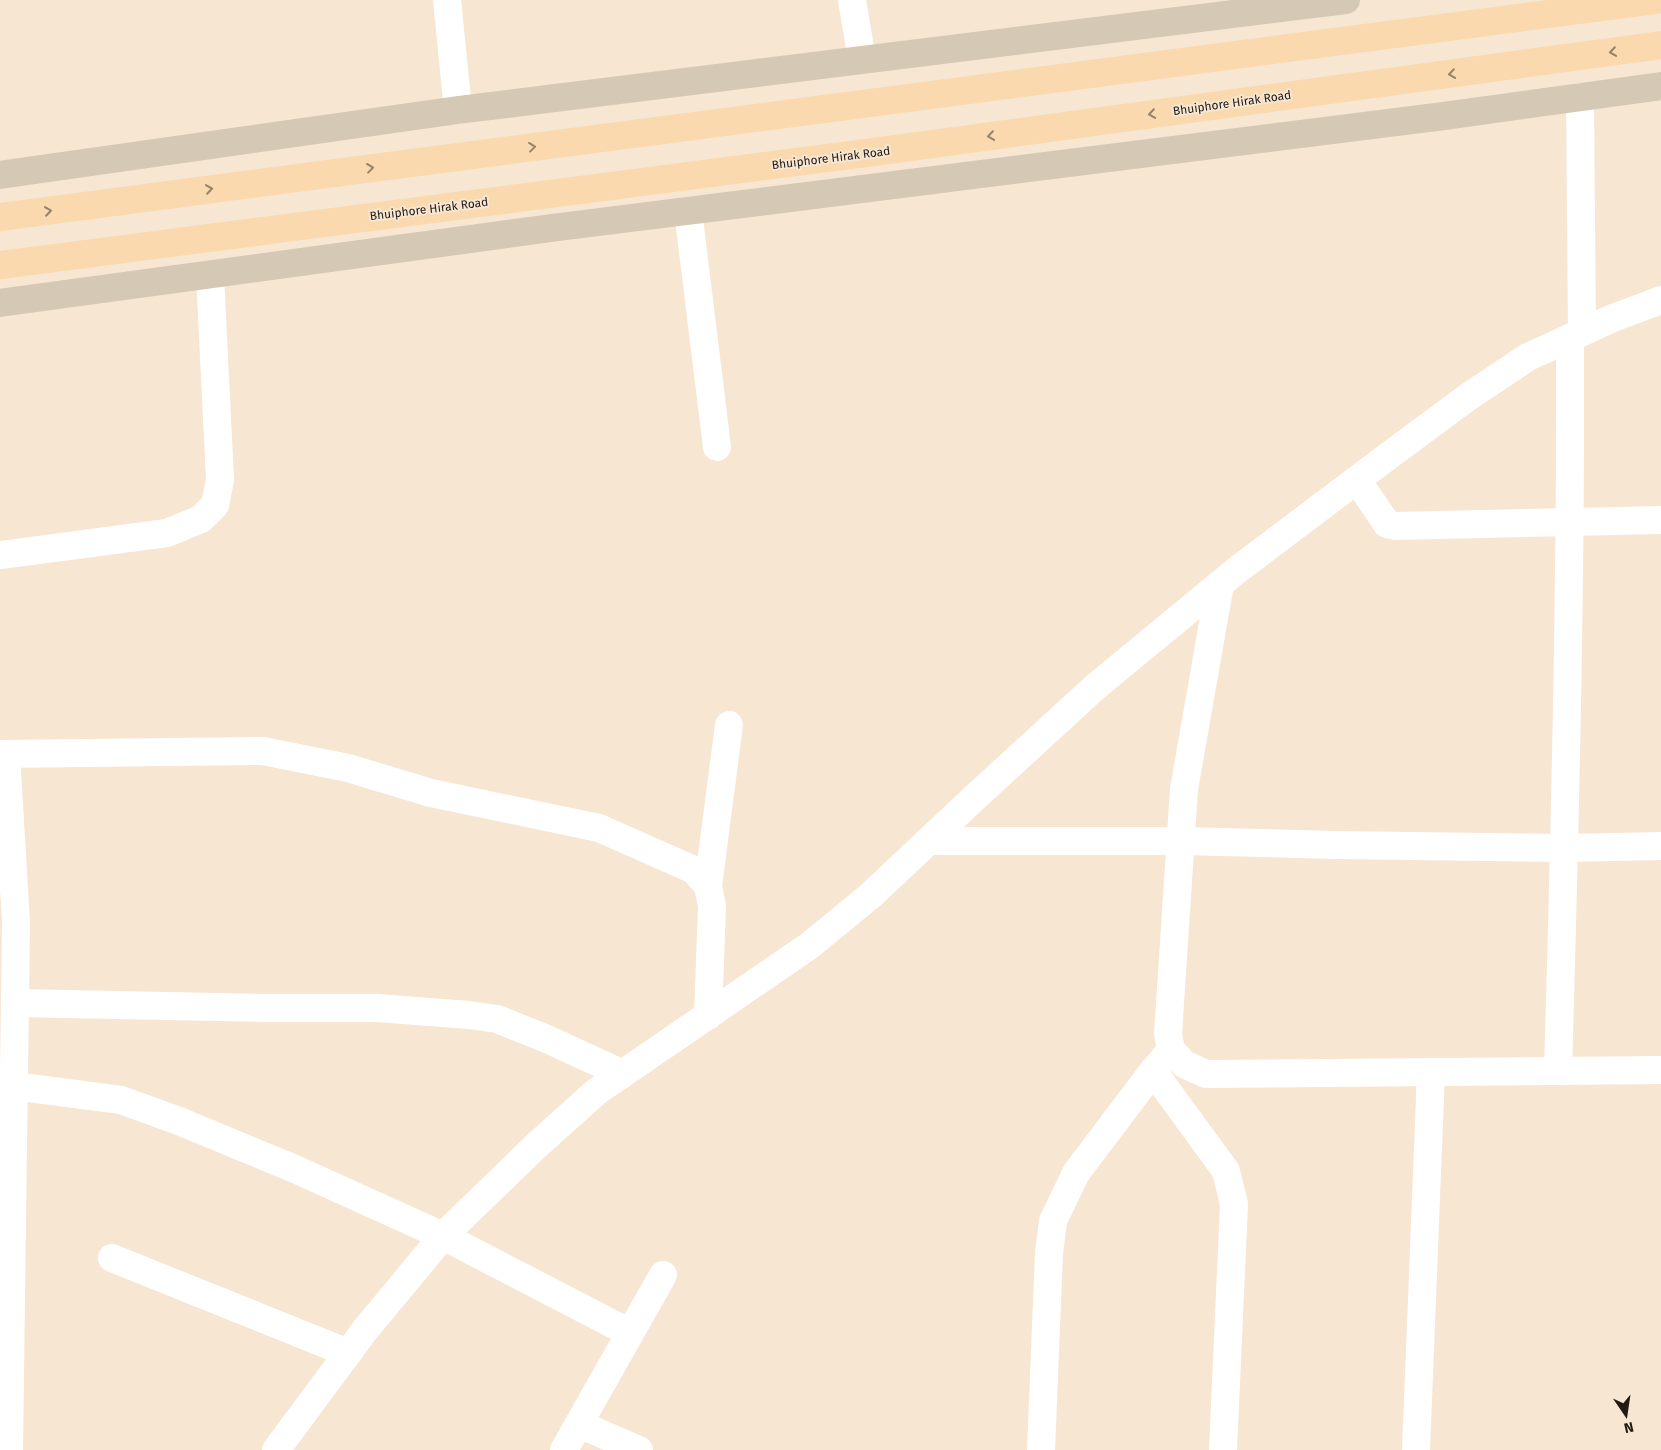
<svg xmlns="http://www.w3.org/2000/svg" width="1661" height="1450" viewBox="0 0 1661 1450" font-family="'Fira Sans',sans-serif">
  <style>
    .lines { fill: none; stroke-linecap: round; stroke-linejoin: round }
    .street { stroke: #fff; stroke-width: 28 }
    .secondary { stroke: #d5c8b4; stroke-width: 28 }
    .primary { stroke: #f9d9ad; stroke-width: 28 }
    .oneway { stroke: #978368 }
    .labels { text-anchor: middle; stroke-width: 4; stroke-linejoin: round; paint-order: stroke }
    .street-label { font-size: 12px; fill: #201a13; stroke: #f7e6d2 }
  </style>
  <rect width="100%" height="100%" fill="#f7e6d2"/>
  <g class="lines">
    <!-- street -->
    <g class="street">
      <polyline points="447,0 458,110"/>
      <polyline points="852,0 862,60"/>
      <polyline points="1580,97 1582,332"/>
      <polyline points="688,211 717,447"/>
      <polyline points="1357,480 1387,524 1395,526 1661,520"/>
      <polyline points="0,555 167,533 201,519 215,505 220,480 210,275"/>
      <polyline points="1220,584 1184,789 1168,1034 1171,1050 1184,1064 1206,1074 1661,1070"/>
      <polyline points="0,754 263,751 348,768 431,793 599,828 694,870 708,886 712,906 708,1016"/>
      <polyline points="6,754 16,922 9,1450"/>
      <polyline points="928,841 1181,841 1335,845 1565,848 1661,846"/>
      <polyline points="708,886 729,725"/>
      <polyline points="15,1003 272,1008 377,1008 469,1015 497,1019 547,1039 623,1074"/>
      <polyline points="1153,1071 1226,1171 1234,1204 1223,1450"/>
      <path d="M1558 1071C1565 827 1571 582 1570 338"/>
      <polyline points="14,1086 121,1100 179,1121 295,1169 443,1236 630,1333"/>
      <polyline points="112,1258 348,1353"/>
      <polyline points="579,1424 639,1450"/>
      <polyline points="276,1450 365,1330 443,1236 537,1145 596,1092 809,946 870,896 971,801 1094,688 1237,570 1387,457 1468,397 1528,357 1613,318 1661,300"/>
      <polyline points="564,1450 663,1275"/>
      <polyline points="1041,1450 1049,1253 1053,1221 1076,1173 1153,1071 1171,1050"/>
      <polyline points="1416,1450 1431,1072"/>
    </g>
    <!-- secondary -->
    <g class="secondary">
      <polyline points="0,175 458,110 1346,0"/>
      <polyline points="0,303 559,227 1444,116 1661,86"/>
    </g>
    <!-- primary -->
    <g class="primary">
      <polyline points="0,217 1655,0"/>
      <polyline points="0,265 874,152 1661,45"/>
    </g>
  </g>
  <!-- one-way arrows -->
  <defs><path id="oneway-chevron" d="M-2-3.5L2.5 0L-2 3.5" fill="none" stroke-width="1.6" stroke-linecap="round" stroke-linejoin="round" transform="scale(1.25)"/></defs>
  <g class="oneway">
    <use href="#oneway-chevron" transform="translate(1613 52) rotate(172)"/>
    <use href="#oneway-chevron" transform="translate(1452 74) rotate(172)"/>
    <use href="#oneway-chevron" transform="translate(1152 114) rotate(172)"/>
    <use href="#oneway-chevron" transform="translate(991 136) rotate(172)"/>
    <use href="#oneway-chevron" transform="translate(532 147) rotate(-7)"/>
    <use href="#oneway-chevron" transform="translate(370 168) rotate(-7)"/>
    <use href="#oneway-chevron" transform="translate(209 189) rotate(-8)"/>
    <use href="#oneway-chevron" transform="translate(48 211) rotate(-8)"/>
  </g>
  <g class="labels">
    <!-- street labels -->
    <g class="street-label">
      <text transform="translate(1232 103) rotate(-8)" y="4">Bhuiphore Hirak Road</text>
      <text transform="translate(831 158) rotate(-7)" y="4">Bhuiphore Hirak Road</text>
      <text transform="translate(429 209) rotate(-7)" y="4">Bhuiphore Hirak Road</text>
    </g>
  </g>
  <!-- north arrow -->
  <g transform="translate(1626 1415) rotate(167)" stroke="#f7e6d2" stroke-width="4" paint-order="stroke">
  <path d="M0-4L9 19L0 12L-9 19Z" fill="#201a13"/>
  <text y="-8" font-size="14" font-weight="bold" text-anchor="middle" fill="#201a13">N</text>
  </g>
</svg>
